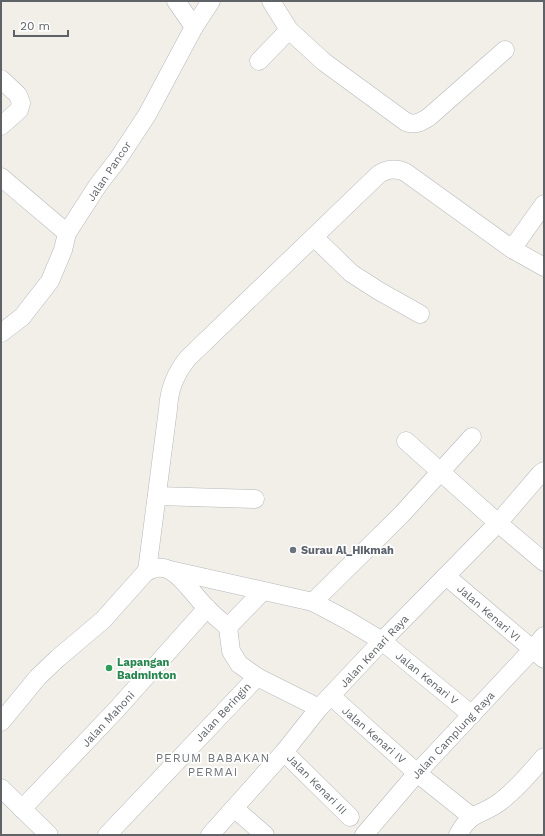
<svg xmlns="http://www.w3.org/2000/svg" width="545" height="836" viewBox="0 0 545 836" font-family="'Work Sans',sans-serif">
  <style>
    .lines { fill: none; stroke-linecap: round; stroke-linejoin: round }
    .minor-casing { stroke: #b5b8bc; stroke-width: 19 }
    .minor { stroke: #fff; stroke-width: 18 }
    .worship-dot { fill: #6b7280; stroke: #fff; stroke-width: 1.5 }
    .leisure-dot { fill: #2e9e5b; stroke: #fff; stroke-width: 1.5 }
    .labels { text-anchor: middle; stroke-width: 3.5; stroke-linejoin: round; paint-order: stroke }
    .street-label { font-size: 11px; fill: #5f6368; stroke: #fff }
    .worship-label { font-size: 11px; font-weight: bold; fill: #5b616d; stroke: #fff; text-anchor: start }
    .leisure-label { font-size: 11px; font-weight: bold; fill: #27864d; stroke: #fff; text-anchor: start }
    .neighbourhood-label { font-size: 12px; letter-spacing: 1px; fill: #70757a; stroke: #fff }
  </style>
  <rect width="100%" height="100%" fill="#f1efe8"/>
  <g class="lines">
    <defs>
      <g id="minor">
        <polyline points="176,1 194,27"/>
        <path d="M289 30 324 62 406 122C415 126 421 122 429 117L505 50"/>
        <polyline points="259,61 289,30 271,1"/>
        <polyline points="1,79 18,95 21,103 19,110 1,126"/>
        <polyline points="1,177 67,233"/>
        <polyline points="314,237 351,273 379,291 420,314"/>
        <polyline points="512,249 544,204"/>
        <polyline points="1,333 22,317 50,281 63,250 67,233 98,185 118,159 147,115 194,27 211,1"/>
        <polyline points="406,441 498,523 544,562"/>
        <polyline points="157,496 255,499"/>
        <polyline points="170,570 313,602 347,620 382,641 472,715"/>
        <path d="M147 571 168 409C169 389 175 374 188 358L378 175C386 169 396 168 405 172L512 249 544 267"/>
        <polyline points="446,576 544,659"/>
        <polyline points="313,602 402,514 472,437"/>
        <polyline points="228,627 263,591"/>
        <polyline points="331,696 417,773 472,817"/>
        <path d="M1 722 38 677 58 658 103 620 144 574C171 552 190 593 207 608 213 615 221 621 228 627L231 651 239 664 257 677 319 708"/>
        <polyline points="284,752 350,817"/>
        <polyline points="1,788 49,835"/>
        <polyline points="234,808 265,835"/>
        <polyline points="22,809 117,709 207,608"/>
        <polyline points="107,835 257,677"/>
        <polyline points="210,835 284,752 319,708 382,641 498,523 540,474 544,471"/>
        <polyline points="364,835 417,773 532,650 544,636"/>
        <path d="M458 835C471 810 482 816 501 801 517 789 530 773 544 757"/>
      </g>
    </defs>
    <!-- minor casing -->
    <use href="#minor" class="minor-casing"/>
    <!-- minor -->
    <use href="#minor" class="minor"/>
  </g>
  <!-- markers -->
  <circle class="worship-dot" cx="293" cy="550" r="4"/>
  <circle class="leisure-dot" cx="109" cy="668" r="4"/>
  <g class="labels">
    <!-- street labels -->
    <g class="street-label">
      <text transform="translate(109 171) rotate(-56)" y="4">Jalan Pancor</text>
      <text transform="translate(489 613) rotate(41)" y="4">Jalan Kenari VI</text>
      <text transform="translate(374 651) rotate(-47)" y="4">Jalan Kenari Raya</text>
      <text transform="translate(427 678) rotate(39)" y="4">Jalan Kenari V</text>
      <text transform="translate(223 712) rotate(-47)" y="4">Jalan Beringin</text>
      <text transform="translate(108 719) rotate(-47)" y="4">Jalan Mahoni</text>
      <text transform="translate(374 735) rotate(41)" y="4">Jalan Kenari IV</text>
      <text transform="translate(453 735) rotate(-47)" y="4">Jalan Camplung Raya</text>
      <text transform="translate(317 784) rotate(45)" y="4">Jalan Kenari III</text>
    </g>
    <!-- worship labels -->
    <g class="worship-label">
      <text x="301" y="554">Surau Al_Hikmah</text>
    </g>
    <!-- leisure labels -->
    <g class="leisure-label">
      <text x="117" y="666">Lapangan<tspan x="117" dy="13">Badminton</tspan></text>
    </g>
    <!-- neighbourhood labels -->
    <g class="neighbourhood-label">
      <text x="213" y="762">PERUM BABAKAN<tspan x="213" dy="14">PERMAI</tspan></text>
    </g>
  </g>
  <!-- border -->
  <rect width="545" height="836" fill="none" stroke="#5f6368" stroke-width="4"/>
  <!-- scale -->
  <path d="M14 30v6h54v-6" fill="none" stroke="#5f6368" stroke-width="2"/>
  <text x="20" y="30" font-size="12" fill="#5f6368" stroke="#ffffff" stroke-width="3" paint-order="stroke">20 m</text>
</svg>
